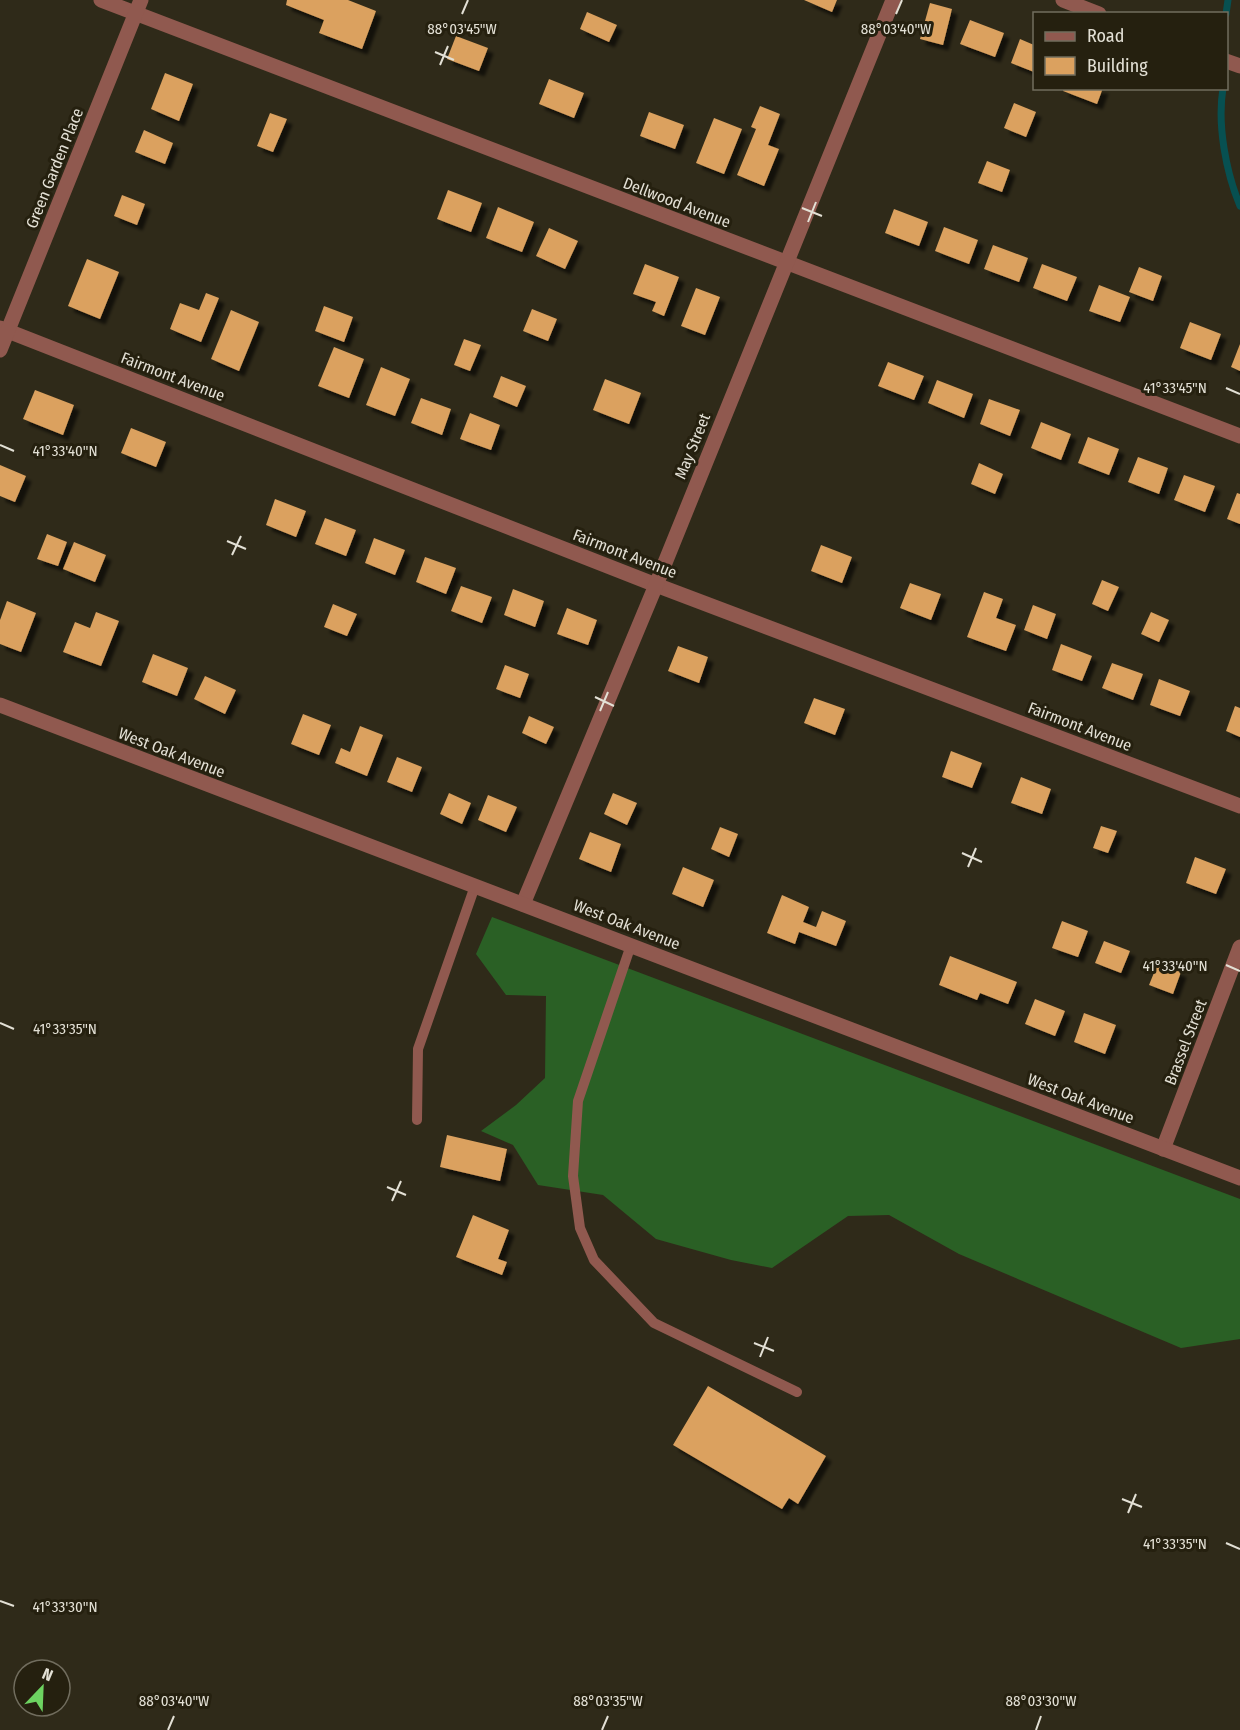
<svg xmlns="http://www.w3.org/2000/svg" width="1240" height="1730" viewBox="0 0 1240 1730" font-family="'Fira Sans Condensed',sans-serif">
  <style>
    .forest { fill: #2a6025 }
    .lines { fill: none; stroke-linecap: round; stroke-linejoin: round }
    .stream { stroke: #075051; stroke-width: 7 }
    .building { fill: #dba15f; filter: url(#shadow) }
    .service { stroke: #90594f; stroke-width: 10 }
    .minor { stroke: #90594f; stroke-width: 15 }
    .tertiary { stroke: #90594f; stroke-width: 15 }
    .ticks { fill: none; stroke: #e3e0d5; stroke-width: 2 }
    .labels { text-anchor: middle; stroke-width: 6; stroke-linejoin: round; paint-order: stroke }
    .street-label { font-size: 16px; fill: #e3e0d5; stroke: #25200f }
    .ticks-label { font-size: 15px; text-anchor: middle; fill: #e3e0d5; stroke: #25200f; stroke-width: 6; stroke-linejoin: round; paint-order: stroke }
  </style>
  <defs>
    <filter id="shadow"><feDropShadow dx="5.5" dy="5.5" stdDeviation="1.5" flood-color="#0009"/></filter>
  </defs>
  <rect width="100%" height="100%" fill="#2f2a19"/>
  <!-- forest -->
  <polygon class="forest" points="492,917 1240,1199 1240,1339 1181,1348 959,1254 889,1215 848,1216 772,1268 731,1260 656,1239 603,1195 538,1185 513,1145 481,1131 516,1105 545,1078 546,996 506,995 476,954"/>
  <g class="lines">
    <!-- stream -->
    <g class="stream">
      <polyline points="1226,14 1228,0"/>
      <path d="M1223 88C1217 125 1226 172 1240 206"/>
    </g>
  </g>
  <!-- building -->
  <g class="building">
    <polygon points="287,0 348,0 376,11 362,49 319,33 324,20 286,5"/>
    <polygon points="804,0 837,0 832,12"/>
    <polygon points="930,3 952,9 943,45 920,39"/>
    <polygon points="587,12 617,25 609,42 580,29"/>
    <polygon points="970,20 1004,33 995,57 960,44"/>
    <polygon points="456,36 488,48 479,71 447,59"/>
    <polygon points="1020,39 1034,45 1034,72 1011,63"/>
    <polygon points="165,73 193,84 179,121 151,109"/>
    <polygon points="549,79 584,93 574,118 539,104"/>
    <polygon points="1064,88 1103,88 1097,104 1063,91"/>
    <polygon points="1014,103 1036,112 1026,137 1004,128"/>
    <polygon points="760,106 780,114 768,145 779,149 764,186 737,175 756,129 751,127"/>
    <polygon points="649,112 684,125 675,149 640,136"/>
    <polygon points="270,113 287,119 273,152 257,146"/>
    <polygon points="714,118 742,129 724,174 696,163"/>
    <polygon points="144,130 173,143 165,164 135,152"/>
    <polygon points="987,161 1010,170 1002,192 978,183"/>
    <polygon points="448,190 482,203 471,232 437,219"/>
    <polygon points="122,195 145,204 137,225 114,216"/>
    <polygon points="498,207 534,222 522,252 486,238"/>
    <polygon points="894,209 928,222 919,246 885,233"/>
    <polygon points="944,227 978,240 969,264 935,251"/>
    <polygon points="549,228 578,241 565,269 536,256"/>
    <polygon points="993,245 1028,258 1019,282 984,269"/>
    <polygon points="87,259 119,272 100,319 68,306"/>
    <polygon points="645,264 679,277 664,316 652,311 656,302 633,294"/>
    <polygon points="1042,264 1077,277 1067,301 1033,288"/>
    <polygon points="1139,267 1162,276 1153,301 1129,292"/>
    <polygon points="1099,285 1130,297 1120,322 1089,311"/>
    <polygon points="696,288 720,297 705,335 681,326"/>
    <polygon points="206,293 219,298 201,342 170,329 180,303 199,310"/>
    <polygon points="324,306 353,317 344,342 315,331"/>
    <polygon points="532,309 557,319 548,341 523,331"/>
    <polygon points="231,310 259,322 239,371 211,359"/>
    <polygon points="1190,322 1221,334 1211,360 1180,348"/>
    <polygon points="464,339 481,345 470,371 454,365"/>
    <polygon points="1240,344 1240,371 1231,367"/>
    <polygon points="334,347 364,359 349,398 318,386"/>
    <polygon points="888,362 924,376 914,400 878,386"/>
    <polygon points="381,367 410,379 395,416 366,405"/>
    <polygon points="501,376 526,386 517,407 493,397"/>
    <polygon points="605,379 641,393 629,424 593,410"/>
    <polygon points="937,380 973,394 964,418 928,403"/>
    <polygon points="35,390 74,405 63,435 23,419"/>
    <polygon points="421,398 451,409 442,435 411,423"/>
    <polygon points="989,399 1020,410 1010,436 980,424"/>
    <polygon points="470,413 500,425 491,450 460,439"/>
    <polygon points="1041,422 1071,434 1061,460 1031,448"/>
    <polygon points="131,428 166,442 156,467 121,453"/>
    <polygon points="1088,437 1119,449 1109,475 1078,463"/>
    <polygon points="1138,457 1168,468 1159,494 1128,482"/>
    <polygon points="979,463 1003,474 995,494 971,484"/>
    <polygon points="0,465 26,476 15,502 0,496"/>
    <polygon points="1184,475 1215,486 1205,512 1174,500"/>
    <polygon points="1237,493 1240,494 1240,524 1227,519"/>
    <polygon points="275,499 306,511 296,537 266,525"/>
    <polygon points="325,518 356,530 346,556 315,544"/>
    <polygon points="47,534 67,542 58,566 37,559"/>
    <polygon points="374,538 405,550 395,575 365,563"/>
    <polygon points="74,542 106,555 95,582 63,569"/>
    <polygon points="821,545 852,557 842,583 811,571"/>
    <polygon points="425,557 456,568 446,594 416,582"/>
    <polygon points="1102,580 1119,587 1108,611 1092,604"/>
    <polygon points="910,583 941,594 931,620 900,608"/>
    <polygon points="461,586 492,597 482,623 451,611"/>
    <polygon points="513,589 544,601 535,627 504,615"/>
    <polygon points="984,592 1003,599 996,618 1016,625 1006,651 967,637"/>
    <polygon points="7,601 36,613 21,652 0,644 0,620"/>
    <polygon points="333,604 357,614 347,636 324,627"/>
    <polygon points="1033,605 1056,614 1047,639 1024,630"/>
    <polygon points="567,608 597,620 588,645 557,634"/>
    <polygon points="96,612 119,621 101,666 63,652 75,622 90,628"/>
    <polygon points="1151,612 1169,620 1159,642 1141,634"/>
    <polygon points="1061,644 1092,656 1082,681 1052,670"/>
    <polygon points="678,646 708,657 699,683 668,671"/>
    <polygon points="153,654 188,668 177,696 142,682"/>
    <polygon points="1112,663 1143,674 1133,700 1102,688"/>
    <polygon points="505,665 529,674 520,698 496,689"/>
    <polygon points="205,676 236,690 225,714 194,699"/>
    <polygon points="1159,679 1190,691 1180,716 1150,705"/>
    <polygon points="814,698 845,709 835,735 804,723"/>
    <polygon points="1235,706 1240,708 1240,737 1226,731"/>
    <polygon points="303,714 331,725 319,755 291,744"/>
    <polygon points="529,716 554,727 546,744 522,733"/>
    <polygon points="360,726 383,735 367,776 335,763 341,748 350,752"/>
    <polygon points="951,751 982,763 972,788 942,777"/>
    <polygon points="397,757 422,767 412,792 387,782"/>
    <polygon points="1021,777 1051,789 1042,814 1011,803"/>
    <polygon points="449,793 471,803 462,824 440,814"/>
    <polygon points="613,793 637,803 627,825 604,814"/>
    <polygon points="488,795 517,807 506,832 478,820"/>
    <polygon points="1101,826 1117,831 1108,853 1093,848"/>
    <polygon points="720,827 738,834 729,857 711,849"/>
    <polygon points="590,832 621,844 611,872 579,859"/>
    <polygon points="1195,857 1226,869 1216,894 1186,883"/>
    <polygon points="683,867 714,880 703,907 672,894"/>
    <polygon points="782,895 809,907 803,922 816,927 822,911 846,921 836,946 799,932 795,944 767,933"/>
    <polygon points="1062,921 1088,931 1078,957 1052,948"/>
    <polygon points="1104,941 1130,951 1121,973 1095,963"/>
    <polygon points="950,956 1017,982 1008,1004 980,993 977,1000 939,985"/>
    <polygon points="1158,963 1181,972 1173,994 1149,985"/>
    <polygon points="1035,999 1065,1011 1055,1036 1025,1024"/>
    <polygon points="1084,1013 1116,1025 1105,1054 1074,1042"/>
    <polygon points="447,1135 507,1149 500,1181 440,1167"/>
    <polygon points="473,1215 509,1230 498,1259 507,1262 502,1275 456,1257"/>
    <polygon points="708,1386 826,1456 798,1504 789,1498 782,1509 673,1445"/>
  </g>
  <g class="lines">
    <!-- service -->
    <g class="service">
      <polyline points="631,945 578,1101 573,1176 580,1228 594,1260 654,1323 797,1392"/>
      <polyline points="417,1120 418,1049 475,886"/>
    </g>
    <!-- minor -->
    <g class="minor">
      <polyline points="101,0 1240,436"/>
      <polyline points="1063,0 1099,14"/>
      <polyline points="1226,61 1240,66"/>
      <polyline points="0,328 656,585 1240,806"/>
      <polyline points="0,350 141,0"/>
      <polyline points="523,904 656,585 893,0"/>
      <polyline points="1163,1149 1240,947"/>
    </g>
    <!-- tertiary -->
    <polyline class="tertiary" points="0,705 1240,1178"/>
  </g>
  <!-- ticks -->
  <path class="ticks" d="M462 14 468 0M896 14 902 0M435 52 454 60M440 65 448 46M802 208 822 216M808 222 816 202M1226 388 1240 394M0 445 14 451M227 541 246 549M232 555 241 536M595 697 614 706M600 711 608 692M962 853 982 862M968 867 976 848M1226 965 1240 971M0 1023 14 1029M387 1187 406 1195M392 1201 401 1181M754 1343 774 1351M760 1357 768 1337M1122 1499 1142 1507M1128 1513 1136 1494M1226 1543 1240 1549M0 1601 14 1606M168 1730 174 1716M602 1730 608 1716M1036 1730 1041 1716"/>
  <g class="labels">
    <!-- street labels -->
    <g class="street-label">
      <text transform="translate(54 168) rotate(-68)" y="6">Green Garden Place</text>
      <text transform="translate(677 202) rotate(21)" y="6">Dellwood Avenue</text>
      <text transform="translate(173 376) rotate(21)" y="6">Fairmont Avenue</text>
      <text transform="translate(692 446) rotate(-68)" y="6">May Street</text>
      <text transform="translate(625 553) rotate(21)" y="6">Fairmont Avenue</text>
      <text transform="translate(1080 726) rotate(21)" y="6">Fairmont Avenue</text>
      <text transform="translate(172 752) rotate(21)" y="6">West Oak Avenue</text>
      <text transform="translate(627 924) rotate(21)" y="6">West Oak Avenue</text>
      <text transform="translate(1185 1042) rotate(-69)" y="6">Brassel Street</text>
      <text transform="translate(1081 1098) rotate(21)" y="6">West Oak Avenue</text>
    </g>
  </g>
  <g class="ticks-label">
    <text x="462" y="34">88°03'45"W</text>
    <text x="896" y="34">88°03'40"W</text>
    <text x="1175" y="393">41°33'45"N</text>
    <text x="65" y="456">41°33'40"N</text>
    <text x="1175" y="971">41°33'40"N</text>
    <text x="65" y="1034">41°33'35"N</text>
    <text x="1175" y="1549">41°33'35"N</text>
    <text x="65" y="1612">41°33'30"N</text>
    <text x="174" y="1706">88°03'40"W</text>
    <text x="608" y="1706">88°03'35"W</text>
    <text x="1041" y="1706">88°03'30"W</text>
  </g>
  <!-- legend -->
  <rect x="1033" y="12" width="195" height="78" fill="#25200f" stroke="#716d5e" stroke-width="1.5"/>
  <rect x="1045" y="32" width="30" height="9" fill="#90594f" stroke="#716d5e" stroke-width="1.5"/>
  <text x="1087" y="42" font-size="18" fill="#e3e0d5">Road</text>
  <rect x="1045" y="57" width="30" height="18" fill="#dba15f" stroke="#716d5e" stroke-width="1.5"/>
  <text x="1087" y="72" font-size="18" fill="#e3e0d5">Building</text>
  <!-- north arrow -->
  <g transform="translate(42 1688) rotate(23)"><circle r="28" fill="#25200f" stroke="#716d5e" stroke-width="1.5"/>
  <path d="M0-4.5L10 22L0 15L-10 22Z" fill="#6dd361"/>
  <text y="-9" font-size="16" font-weight="bold" text-anchor="middle" fill="#e3e0d5">N</text>
  </g>
</svg>
